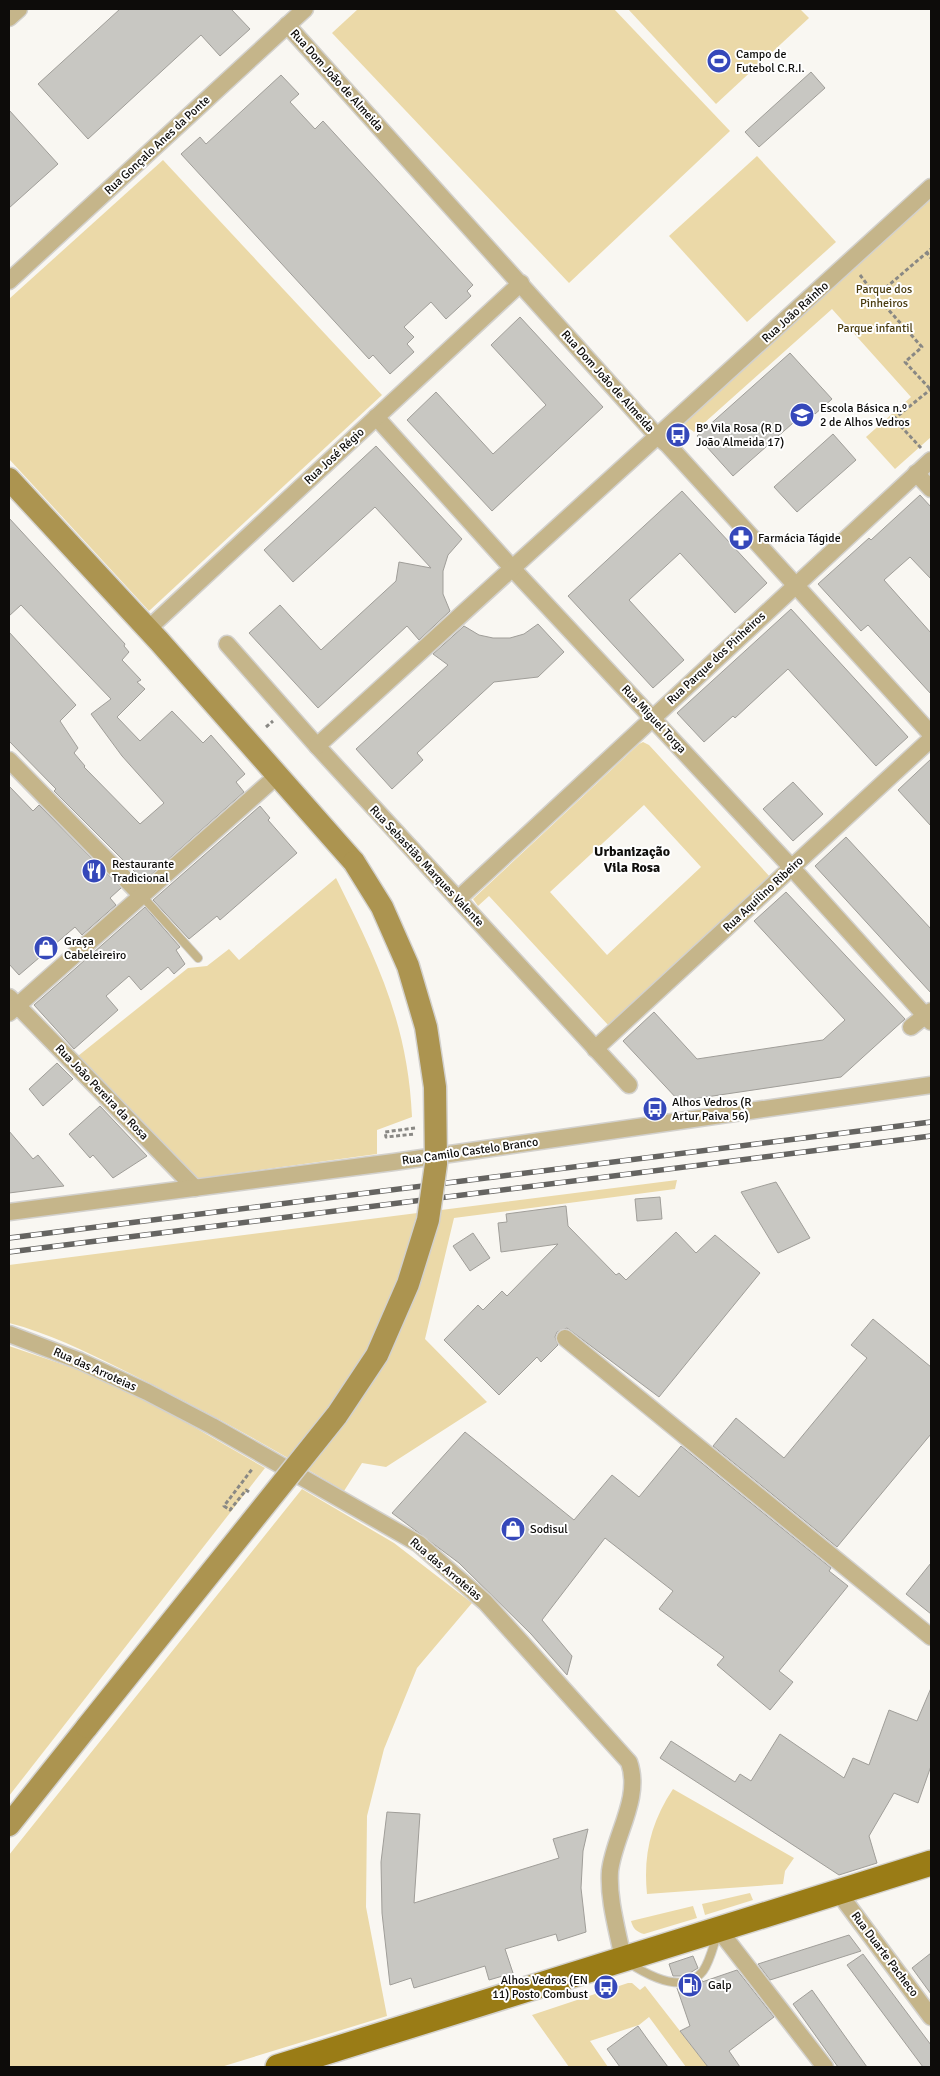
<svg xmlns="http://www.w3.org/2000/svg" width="940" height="2076" viewBox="0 0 940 2076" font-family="Signika,sans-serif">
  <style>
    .green { fill: #ebd9a8; fill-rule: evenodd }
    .building { fill: #c8c7c2; stroke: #a09e99 }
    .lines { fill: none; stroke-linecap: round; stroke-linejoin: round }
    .lane-casing { stroke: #d3d1cd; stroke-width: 10 }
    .street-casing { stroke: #d3d1cd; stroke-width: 19 }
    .secondary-casing { stroke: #d3d1cd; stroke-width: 25 }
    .primary-casing { stroke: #d3d1cd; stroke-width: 28 }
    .path { stroke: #898884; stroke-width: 3; stroke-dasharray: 4 2.5; stroke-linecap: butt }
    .lane { stroke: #c5b58a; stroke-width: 8 }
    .street { stroke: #c5b58a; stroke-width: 16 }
    .secondary { stroke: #ac9450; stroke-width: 22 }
    .primary { stroke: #9a7c16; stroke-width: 25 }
    .rail-casing { stroke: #656461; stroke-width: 5.5 }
    .rail { stroke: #fff; stroke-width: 4; stroke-dasharray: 11; stroke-linecap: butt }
    .secondary-bridge-casing { stroke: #d3d1cd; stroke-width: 25; stroke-linecap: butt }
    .secondary-bridge { stroke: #ac9450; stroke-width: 22 }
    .labels { text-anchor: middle; stroke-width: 4; stroke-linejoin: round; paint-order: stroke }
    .poi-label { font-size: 12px; fill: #0d0c0a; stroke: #fff; text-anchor: start }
    .street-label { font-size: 12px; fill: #0d0c0a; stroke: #fff }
    .park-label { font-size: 12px; fill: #493b0e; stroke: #fff }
    .neighbourhood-label { font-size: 14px; font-weight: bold; fill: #0d0c0a; stroke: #fff }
  </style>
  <rect width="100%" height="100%" fill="#f9f7f2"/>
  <!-- green -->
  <g class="green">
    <polygon points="358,9 614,9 730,131 569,283 332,33"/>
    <polygon points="628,9 800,9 809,18 716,104"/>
    <polygon points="757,156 836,242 747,322 669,236"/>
    <polygon points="163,160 382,395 149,611 9,459 9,299"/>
    <polygon points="931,187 931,437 895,469 866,437 911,397 832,309 694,432 676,419"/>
    <path d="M643 742 649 745 771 878 609 1026 489 896 478 906 473 899 639 744ZM644 805 701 867 607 955 550 892Z"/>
    <path d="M336 878C377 960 408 1024 412 1117L377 1130V1154L194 1179 78 1056 188 968 207 966 229 949 239 960Z"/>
    <path d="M677 1180 675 1189 454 1218 425 1339 487 1402 386 1467 362 1463 344 1491C271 1447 197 1406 121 1369 85 1351 48 1333 9 1323V1265Z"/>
    <polygon points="9,1346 82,1371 161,1408 265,1468 9,1796"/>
    <polygon points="302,1489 394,1543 472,1603 417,1668 384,1749 367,1816 366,1907 387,2016 221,2067 9,2067 9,1855"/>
    <path d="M673 1789 794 1858 785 1871 783 1884 647 1894C643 1855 651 1822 673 1789Z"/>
    <polygon points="750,1893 753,1900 705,1915 702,1904"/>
    <path d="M693 1906 697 1918 644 1934C636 1932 633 1928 631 1921Z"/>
    <polygon points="628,1983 632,1983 640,1990 645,1986 708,2067 686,2067 649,2017 639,2025 590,2041 608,2067 569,2067 532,2015"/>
  </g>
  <!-- building -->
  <g class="building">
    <polygon points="120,9 231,9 250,29 220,56 201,35 88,139 38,84"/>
    <polygon points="811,72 825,88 759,147 745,132"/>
    <polygon points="281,75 299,94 290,102 315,129 323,121 473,285 467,291 471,296 446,319 431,302 404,327 414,337 407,344 414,352 390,374 373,355 369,359 181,154 200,137 206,144"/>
    <polygon points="9,110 58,164 9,208"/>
    <polygon points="520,317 603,407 492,511 407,420 436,392 493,454 546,405 491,345"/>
    <polygon points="790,353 832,399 815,414 810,408 733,476 697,436"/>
    <polygon points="833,434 856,460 797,512 774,487"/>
    <polygon points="376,446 462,539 448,555 443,571 443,594 450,611 419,640 407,626 318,708 249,633 280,605 321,650 396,581 399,562 431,568 375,507 293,582 264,550"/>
    <polygon points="682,491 767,583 735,613 680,553 629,600 684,660 653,688 568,596"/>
    <polygon points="920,495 931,507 931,579 910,557 884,580 931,633 931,694 868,625 861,631 818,584 869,538 871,540"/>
    <polygon points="9,518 125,644 124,646 129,652 122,660 141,680 137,682 145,689 117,717 140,741 172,711 203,743 211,735 245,774 236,782 244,792 144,881 54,791 56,789 9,741 9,632 76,705 60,721 78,748 74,753 85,766 84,767 140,824 164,803 122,756 91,714 111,699 21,605 9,616"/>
    <polygon points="791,609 908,737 876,766 788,669 735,718 733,716 704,742 677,713"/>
    <polygon points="538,624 564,652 538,677 494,682 417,753 423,760 392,789 356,749 448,665 433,654 464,626 479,635 493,638 510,638 524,634"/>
    <polygon points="931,759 931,826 898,790"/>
    <polygon points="793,782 823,814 793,841 763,809"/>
    <polygon points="9,786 33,811 39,805 121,888 110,898 116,905 82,935 75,927 19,975 9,964"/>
    <polygon points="260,806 270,818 268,820 297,853 220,920 217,916 189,939 153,900"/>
    <polygon points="846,837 931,929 931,993 815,866"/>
    <polygon points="786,892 905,1019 841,1077 679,1101 623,1041 654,1012 697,1059 823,1040 845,1020 754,921"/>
    <polygon points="145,907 180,947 176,950 185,964 174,974 168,967 141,990 129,976 106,996 118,1010 74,1049 34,1005"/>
    <polygon points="57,1063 73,1079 43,1106 29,1089"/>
    <polygon points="100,1106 147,1156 113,1178 93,1155 90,1158 69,1134"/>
    <polygon points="9,1131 33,1159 38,1155 64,1186 9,1193"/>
    <polygon points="776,1182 810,1238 778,1253 741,1192"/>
    <polygon points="660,1197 662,1219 637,1221 635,1199"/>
    <polygon points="566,1206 568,1226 616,1275 619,1273 626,1280 676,1232 696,1253 715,1235 760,1273 659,1397 567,1328 557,1332 555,1337 558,1345 541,1362 537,1357 499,1395 444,1340 478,1305 483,1310 502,1291 507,1296 558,1244 501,1252 498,1223 507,1222 506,1214"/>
    <polygon points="473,1233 490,1258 470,1271 453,1246"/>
    <polygon points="873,1319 931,1367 931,1434 837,1547 713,1446 736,1418 784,1458 867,1358 851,1345"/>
    <polygon points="465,1432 574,1520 612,1475 639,1497 681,1446 831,1568 829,1571 848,1586 779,1671 793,1682 770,1710 717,1665 724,1657 659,1609 673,1591 605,1538 542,1620 572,1656 567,1675 531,1634 459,1563 392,1513"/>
    <polygon points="931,1563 931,1614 906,1594"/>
    <polygon points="931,1688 931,1766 918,1803 894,1793 869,1836 877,1863 839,1875 660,1758 671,1741 735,1782 740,1774 751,1781 780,1734 844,1778 853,1758 869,1765 889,1710 917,1721"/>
    <polygon points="387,1812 420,1814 414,1903 559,1858 553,1839 588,1829 583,1851 581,1888 586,1932 558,1941 556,1934 505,1949 513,1973 489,1980 485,1966 414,1988 411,1978 390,1985 382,1913 381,1862"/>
    <polygon points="849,1935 861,1951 770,1980 758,1964"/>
    <polygon points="931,1953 931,1994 912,1968"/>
    <polygon points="863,1954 931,2045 931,2067 923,2067 847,1965"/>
    <polygon points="693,1956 698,1968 685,1976 673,1976 669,1964"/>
    <polygon points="737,1970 774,2017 729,2051 740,2067 708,2067 680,2031 690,2026 677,1988 688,1987 702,1980 702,1982"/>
    <polygon points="812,1990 844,2035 867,2067 838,2067 793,2004"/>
    <polygon points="638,2026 648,2040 668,2067 620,2067 607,2049"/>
  </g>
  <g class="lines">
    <defs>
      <g id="lane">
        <polyline points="142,896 198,958"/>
        <path d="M629 1963C649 1976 684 1995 703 1971 710 1961 713 1947 717 1935"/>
      </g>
      <g id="street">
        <polyline points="9,18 19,9"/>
        <polyline points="287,25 657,436 668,445 931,734"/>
        <polyline points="9,281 305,9"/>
        <polyline points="376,417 512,568 792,868 931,1022"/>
        <polyline points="916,473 931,489"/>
        <polyline points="148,629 521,283"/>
        <polyline points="227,644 317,746 629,1085"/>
        <polyline points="317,746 931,187"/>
        <polyline points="9,760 142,896"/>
        <polyline points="458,899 931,460"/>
        <polyline points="9,997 195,1188"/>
        <polyline points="9,1013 278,775"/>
        <polyline points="911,1027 931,1011"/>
        <polyline points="595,1049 931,739"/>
        <polyline points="9,1212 394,1162 931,1085"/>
        <path d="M9 1334 80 1361 147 1392 212 1426 419 1544 485 1602 629 1762C642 1798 614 1836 610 1871 608 1900 618 1932 623 1959"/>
        <polyline points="565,1338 931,1637"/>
        <polyline points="838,1892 931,2017"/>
        <polyline points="719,1930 825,2067"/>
      </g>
      <g id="secondary">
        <polyline points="9,479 159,641 354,862"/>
        <polyline points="9,1825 87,1727"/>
      </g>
      <polyline id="primary" points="278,2067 931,1863"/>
    </defs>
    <!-- lane casing -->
    <use href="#lane" class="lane-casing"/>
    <!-- street casing -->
    <use href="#street" class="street-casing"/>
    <!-- secondary casing -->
    <use href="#secondary" class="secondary-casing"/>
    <!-- primary casing -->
    <use href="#primary" class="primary-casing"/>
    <!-- path -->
    <g class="path">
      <polyline points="926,252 931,258"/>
      <polyline points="860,275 876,296 931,249"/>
      <polyline points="876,296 922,347 905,362 931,390"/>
      <polyline points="921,448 894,419 931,389"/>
      <polyline points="266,727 273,721"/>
      <polyline points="415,1128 385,1132 386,1137 415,1134"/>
      <polyline points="249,1492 246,1490 230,1510 224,1506 253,1468"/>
    </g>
    <!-- lane -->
    <use href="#lane" class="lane"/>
    <!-- street -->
    <use href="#street" class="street"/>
    <!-- secondary -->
    <use href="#secondary" class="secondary"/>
    <!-- primary -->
    <use href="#primary" class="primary"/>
    <defs>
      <g id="rail">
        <polyline points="9,1238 931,1122"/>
        <polyline points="9,1252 931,1136"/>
      </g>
    </defs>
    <!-- rail casing -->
    <use href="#rail" class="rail-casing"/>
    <!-- rail -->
    <use href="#rail" class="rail"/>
    <defs>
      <polyline id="secondary-bridge" points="87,1727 337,1415 377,1355 408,1284 428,1220 436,1164 435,1087 426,1027 408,966 382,907 354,862"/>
    </defs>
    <!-- secondary-bridge casing -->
    <use href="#secondary-bridge" class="secondary-bridge-casing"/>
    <!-- secondary-bridge -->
    <use href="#secondary-bridge" class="secondary-bridge"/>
  </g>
  <!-- icons -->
  <defs>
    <symbol id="stadium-disc" viewBox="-11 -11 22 22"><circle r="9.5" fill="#3548ba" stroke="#fff"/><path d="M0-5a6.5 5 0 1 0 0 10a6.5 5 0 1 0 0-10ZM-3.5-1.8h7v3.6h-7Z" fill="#fff"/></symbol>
    <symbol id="school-disc" viewBox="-11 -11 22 22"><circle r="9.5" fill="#3548ba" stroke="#fff"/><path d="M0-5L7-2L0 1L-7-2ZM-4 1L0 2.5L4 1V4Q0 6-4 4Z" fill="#fff"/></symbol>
    <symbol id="bus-disc" viewBox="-11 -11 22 22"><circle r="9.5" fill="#3548ba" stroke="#fff"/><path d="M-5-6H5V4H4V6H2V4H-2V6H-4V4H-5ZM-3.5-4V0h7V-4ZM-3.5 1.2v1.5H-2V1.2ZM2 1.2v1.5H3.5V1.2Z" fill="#fff"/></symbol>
    <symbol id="pharmacy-disc" viewBox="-11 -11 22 22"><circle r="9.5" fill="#3548ba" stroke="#fff"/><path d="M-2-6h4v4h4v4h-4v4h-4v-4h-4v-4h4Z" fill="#fff"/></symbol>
    <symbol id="restaurant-disc" viewBox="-11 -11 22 22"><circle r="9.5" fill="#3548ba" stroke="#fff"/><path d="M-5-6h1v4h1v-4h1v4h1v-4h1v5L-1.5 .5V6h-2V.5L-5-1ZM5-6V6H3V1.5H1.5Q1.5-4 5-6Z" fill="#fff"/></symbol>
    <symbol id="shop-disc" viewBox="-11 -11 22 22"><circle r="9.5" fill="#3548ba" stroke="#fff"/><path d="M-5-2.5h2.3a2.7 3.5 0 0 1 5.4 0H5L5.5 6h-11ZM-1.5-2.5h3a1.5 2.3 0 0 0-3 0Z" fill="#fff"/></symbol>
    <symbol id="fuel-disc" viewBox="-11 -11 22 22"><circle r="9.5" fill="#3548ba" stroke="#fff"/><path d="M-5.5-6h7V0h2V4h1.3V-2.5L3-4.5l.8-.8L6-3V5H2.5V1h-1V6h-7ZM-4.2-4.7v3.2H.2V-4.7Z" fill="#fff"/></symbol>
  </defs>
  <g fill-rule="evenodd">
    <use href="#stadium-disc" x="705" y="47" width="28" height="28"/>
    <use href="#school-disc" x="788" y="401" width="28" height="28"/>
    <use href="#bus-disc" x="664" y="421" width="28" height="28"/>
    <use href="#pharmacy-disc" x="727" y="524" width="28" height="28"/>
    <use href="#restaurant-disc" x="80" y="857" width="28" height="28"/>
    <use href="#shop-disc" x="32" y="934" width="28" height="28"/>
    <use href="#bus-disc" x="641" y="1095" width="28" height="28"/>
    <use href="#shop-disc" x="499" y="1515" width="28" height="28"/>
    <use href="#fuel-disc" x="676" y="1971" width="28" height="28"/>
    <use href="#bus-disc" x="592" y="1973" width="28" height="28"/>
  </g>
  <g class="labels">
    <!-- poi labels -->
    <g class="poi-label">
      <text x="736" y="58">Campo de<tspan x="736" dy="14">Futebol C.R.I.</tspan></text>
      <text x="820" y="412">Escola Básica n.º<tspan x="820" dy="14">2 de Alhos Vedros</tspan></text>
      <text x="696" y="432">Bº Vila Rosa (R D<tspan x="696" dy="14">João Almeida 17)</tspan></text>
      <text x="758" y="542">Farmácia Tágide</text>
      <text x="112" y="868">Restaurante<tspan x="112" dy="14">Tradicional</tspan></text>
      <text x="64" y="945">Graça<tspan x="64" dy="14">Cabeleireiro</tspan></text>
      <text x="672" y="1106">Alhos Vedros (R<tspan x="672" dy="14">Artur Paiva 56)</tspan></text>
      <text x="530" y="1533">Sodisul</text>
      <text x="588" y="1984" text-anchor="end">Alhos Vedros (EN<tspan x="588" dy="14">11) Posto Combust</tspan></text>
      <text x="708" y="1989">Galp</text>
    </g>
    <!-- street labels -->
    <g class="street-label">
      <text transform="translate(337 80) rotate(48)" y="4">Rua Dom João de Almeida</text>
      <text transform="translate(157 145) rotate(-43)" y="4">Rua Gonçalo Anes da Ponte</text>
      <text transform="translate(795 312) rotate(-42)" y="4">Rua João Rainho</text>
      <text transform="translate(608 381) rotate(48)" y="4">Rua Dom João de Almeida</text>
      <text transform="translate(334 456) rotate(-43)" y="4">Rua José Régio</text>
      <text transform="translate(716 658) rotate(-43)" y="4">Rua Parque dos Pinheiros</text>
      <text transform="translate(654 719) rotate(47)" y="4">Rua Miguel Torga</text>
      <text transform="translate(427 866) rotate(47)" y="4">Rua Sebastião Marques Valente</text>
      <text transform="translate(763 894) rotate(-43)" y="4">Rua Aquilino Ribeiro</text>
      <text transform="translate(102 1092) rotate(46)" y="4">Rua João Pereira da Rosa</text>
      <text transform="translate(470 1151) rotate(-8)" y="4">Rua Camilo Castelo Branco</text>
      <text transform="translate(95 1369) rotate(24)" y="4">Rua das Arroteias</text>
      <text transform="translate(446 1569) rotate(40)" y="4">Rua das Arroteias</text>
      <text transform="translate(885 1954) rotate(53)" y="4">Rua Duarte Pacheco</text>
    </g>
    <!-- park labels -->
    <g class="park-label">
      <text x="884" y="293">Parque dos<tspan x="884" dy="14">Pinheiros</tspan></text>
      <text x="875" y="332">Parque infantil</text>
    </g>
    <!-- neighbourhood labels -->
    <g class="neighbourhood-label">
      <text x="632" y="856">Urbanização<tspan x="632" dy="16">Vila Rosa</tspan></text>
    </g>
  </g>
  <!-- border -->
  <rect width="940" height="2076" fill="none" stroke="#0d0c0a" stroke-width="20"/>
</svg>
